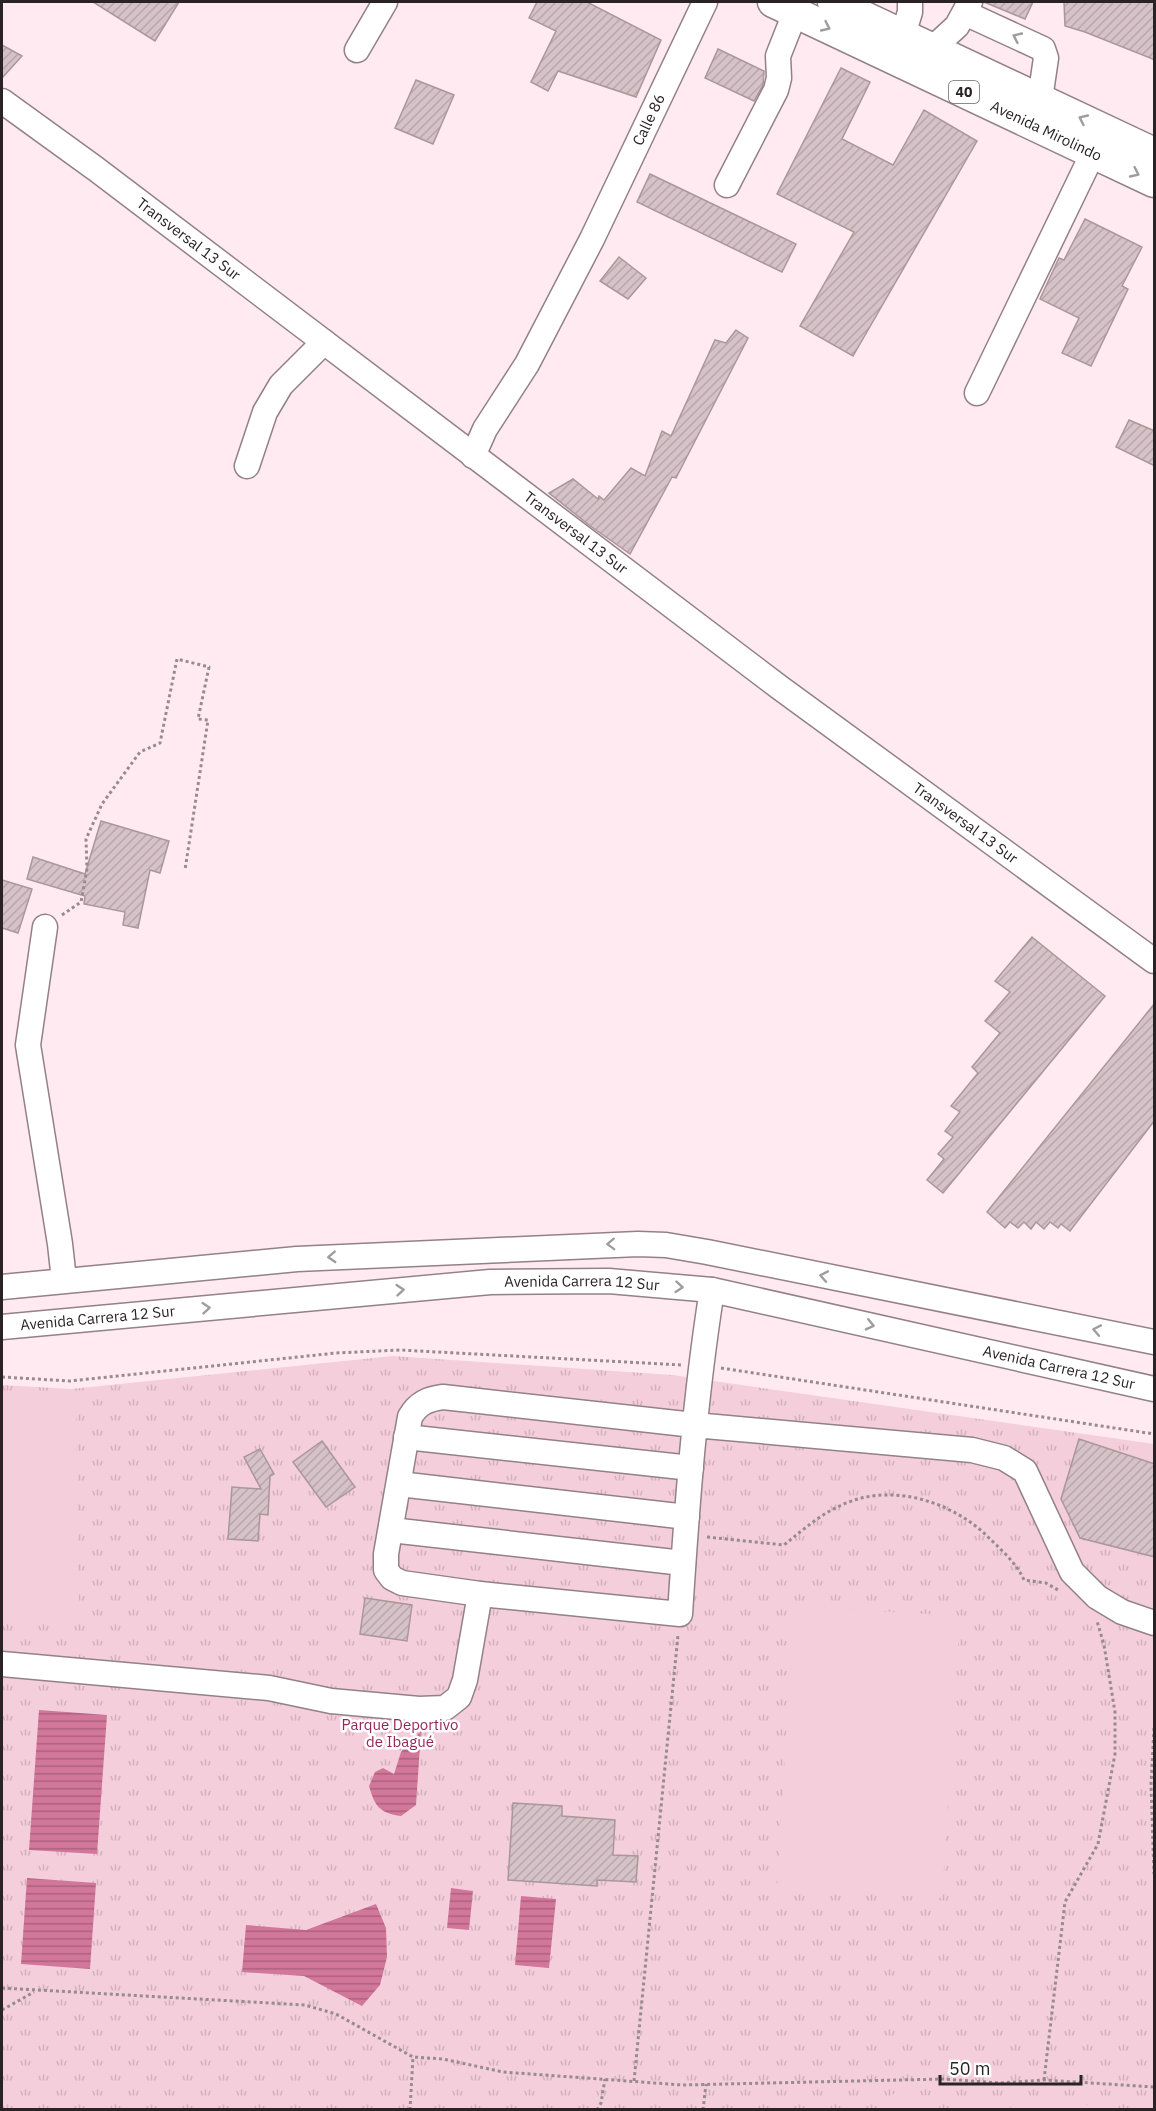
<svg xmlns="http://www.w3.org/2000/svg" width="1156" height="2111" viewBox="0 0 1156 2111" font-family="'IBM Plex Sans',sans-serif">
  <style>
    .park { fill: url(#park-tufts) }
    .pitch { fill: #f4ceda }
    .water { fill: url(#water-rules) }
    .building { fill: url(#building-hatch); stroke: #a9979c; stroke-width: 1.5 }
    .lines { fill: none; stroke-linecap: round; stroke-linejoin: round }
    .minor-casing { stroke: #938187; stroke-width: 27 }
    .major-casing { stroke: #938187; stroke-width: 33 }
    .path { stroke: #988b8f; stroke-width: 3; stroke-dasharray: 3 3; stroke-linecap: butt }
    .minor { stroke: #fff; stroke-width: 24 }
    .major { stroke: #fff; stroke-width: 30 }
    .oneway { stroke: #9f9c9d }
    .labels { text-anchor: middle; stroke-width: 5; stroke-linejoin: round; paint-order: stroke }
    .shield { fill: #fff; stroke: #6a6567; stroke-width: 1.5 }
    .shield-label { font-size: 14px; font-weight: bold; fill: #2a2326 }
    .street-label { font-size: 15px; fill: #2a2326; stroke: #fff }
    .park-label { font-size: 15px; fill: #942659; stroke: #fff }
  </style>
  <defs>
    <pattern id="park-tufts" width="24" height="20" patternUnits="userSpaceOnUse" patternTransform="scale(1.5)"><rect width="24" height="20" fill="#f4ceda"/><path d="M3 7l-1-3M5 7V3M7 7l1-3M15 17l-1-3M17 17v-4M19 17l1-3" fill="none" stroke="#d1b1bb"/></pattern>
    <pattern id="water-rules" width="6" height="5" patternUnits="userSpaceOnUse" patternTransform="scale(1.5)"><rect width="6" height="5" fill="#d3779a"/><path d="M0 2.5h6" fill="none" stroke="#ab617d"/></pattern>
    <pattern id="building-hatch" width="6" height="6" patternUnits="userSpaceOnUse" patternTransform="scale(1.5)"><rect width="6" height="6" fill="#d5c1c7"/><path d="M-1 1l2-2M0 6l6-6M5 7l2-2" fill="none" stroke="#b7a6ab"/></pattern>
  </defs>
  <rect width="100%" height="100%" fill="#feeaf0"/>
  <!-- park -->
  <polygon class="park" points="393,1356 672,1375 1154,1444 1154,2109 2,2109 2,1385 71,1389"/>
  <!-- pitch -->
  <g class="pitch">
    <polygon points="76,1395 79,1620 2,1622 2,1396"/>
    <polygon points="794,1606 960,1616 942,1898 777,1888"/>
    <polygon points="892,2094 940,2096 939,2109 891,2109"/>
    <polygon points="951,2097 1001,2100 1001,2109 950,2109"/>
    <polygon points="1011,2100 1062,2103 1062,2109 1011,2109"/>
    <polygon points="1068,2104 1116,2106 1116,2109 1068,2109"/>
  </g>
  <!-- water -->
  <g class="water">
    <polygon points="39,1710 107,1715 97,1854 29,1850"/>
    <path d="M421 1731 416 1805 401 1816C380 1813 375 1807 369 1786L375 1772 383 1768 394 1774 401 1752Z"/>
    <polygon points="27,1878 96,1883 90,1969 21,1964"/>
    <polygon points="451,1888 473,1891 469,1930 447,1928"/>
    <polygon points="521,1896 556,1899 549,1968 515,1965"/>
    <polygon points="376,1904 386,1928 387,1957 380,1985 362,2006 304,1976 242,1972 246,1925 306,1930"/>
  </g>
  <!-- building -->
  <g class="building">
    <polygon points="93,2 179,2 155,41"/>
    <polygon points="537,2 587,2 661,40 636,97 558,71 548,91 531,82 556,31 529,18"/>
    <polygon points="984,2 1033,2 1025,19"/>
    <polygon points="1064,2 1155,2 1155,60 1085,32 1065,26"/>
    <polygon points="2,45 22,56 2,78"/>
    <polygon points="718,49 764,71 763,85 754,101 705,78"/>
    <polygon points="841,68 870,82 842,139 893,165 924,110 977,141 853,356 800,326 854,232 777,194"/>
    <polygon points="416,80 454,95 433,144 395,128"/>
    <polygon points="650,174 796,244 782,272 637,202"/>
    <polygon points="1085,219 1142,247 1122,286 1128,289 1091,366 1062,353 1079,318 1040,299 1059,258 1064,260"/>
    <polygon points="619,257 646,278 628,299 600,281"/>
    <polygon points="736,330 748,338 676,478 672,477 630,554 589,525 549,493 573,479 598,499 599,496 604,500 631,468 645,476 662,431 671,436 715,340 726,343"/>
    <polygon points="1129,420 1155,431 1155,466 1116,447"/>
    <polygon points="101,821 169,841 160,873 150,870 138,928 123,925 125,912 84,904 85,896 27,879 33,857 85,874"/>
    <polygon points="2,880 32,889 18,933 2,928"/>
    <polygon points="1032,937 1105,996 943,1193 927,1180 944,1159 938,1154 953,1137 945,1131 960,1112 951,1106 978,1073 972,1067 1000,1033 985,1021 1010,992 995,981"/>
    <polygon points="1155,1003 1155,1120 1070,1231 1061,1224 1058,1228 1050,1222 1044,1229 1036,1222 1031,1229 1024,1222 1018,1228 1010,1222 1005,1228 987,1212"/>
    <polygon points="1079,1439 1155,1464 1155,1557 1080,1538 1061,1499"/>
    <polygon points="322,1441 355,1487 326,1507 293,1462"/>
    <polygon points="260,1449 274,1474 270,1476 268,1515 260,1514 258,1541 228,1539 232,1487 261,1489 244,1457"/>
    <polygon points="365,1598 412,1605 407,1641 360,1634"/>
    <polygon points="513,1803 562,1806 562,1816 615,1820 613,1855 638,1856 636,1882 597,1880 597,1886 508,1880"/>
  </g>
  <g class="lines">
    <defs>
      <g id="minor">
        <polyline points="965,13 1043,49 1046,58 1040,99"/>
        <polyline points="903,35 910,12 910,2"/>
        <polyline points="932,49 957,26 970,2"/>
        <polyline points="357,50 385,2"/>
        <path id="s1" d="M2 101 96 169 779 687 1154 961"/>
        <polyline points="727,185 776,90 779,78 778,56 795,13"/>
        <polyline points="977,393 1093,153"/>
        <path id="s2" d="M473 456 485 429 527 364 592 239 705 2"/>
        <polyline points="247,466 265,412 281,385 324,342"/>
        <polyline points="45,927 28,1045 60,1244 64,1280"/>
        <polyline points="2,1287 297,1259 638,1244 666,1245 707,1252 1154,1342"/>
        <path d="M712 1290C695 1397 687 1505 680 1614L480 1594 402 1583 392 1578 386 1570V1554L410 1417C418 1403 428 1399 443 1397L694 1425 972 1450 1004 1458 1025 1471 1072 1572 1097 1597 1122 1612 1154 1623"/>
        <path id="s3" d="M2 1327 490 1282 609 1281 712 1290 1154 1389"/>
        <polyline points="406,1437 691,1468"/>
        <polyline points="399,1484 687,1517"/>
        <polyline points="391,1530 683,1563"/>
        <polyline points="2,1664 269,1688 331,1701 419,1709 445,1708 459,1697 465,1680 480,1594"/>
      </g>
      <g id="major">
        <path id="s4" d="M773 2 1154 182"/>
        <polyline points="833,2 1154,153"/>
      </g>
    </defs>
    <!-- minor casing -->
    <use href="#minor" class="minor-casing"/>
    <!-- major casing -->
    <use href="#major" class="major-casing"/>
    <!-- path -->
    <g class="path">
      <polyline points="62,915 81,902 87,869 86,839 102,804 140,752 160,743 177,659 209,667 198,719 208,720 185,870"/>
      <polyline points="721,1368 1154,1434"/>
      <polyline points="2,1377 70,1381 336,1353 400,1350 682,1365"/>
      <path d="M707 1537 784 1545C804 1529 824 1511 849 1502 895 1484 951 1502 986 1535 1000 1549 1016 1562 1024 1580L1046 1583 1058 1590"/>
      <polyline points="1154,1728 1151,1785 1154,1874"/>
      <polyline points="2,1988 305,2005 336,2014 413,2057 443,2059 503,2072 682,2085 943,2079 1000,2083 1044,2080 1154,2087"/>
      <polyline points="2,2010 34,1992"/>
      <polyline points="1044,2080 1065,1902 1098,1844 1115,1754 1115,1712 1104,1645 1097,1621"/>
      <polyline points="634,2081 678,1635"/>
      <polyline points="410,2110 413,2057"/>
      <polyline points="597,2110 601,2103 605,2079"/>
      <polyline points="703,2110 706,2084"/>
    </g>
    <!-- minor -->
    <use href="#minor" class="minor"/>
    <!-- major -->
    <use href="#major" class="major"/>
  </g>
  <!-- one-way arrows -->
  <defs><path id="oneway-chevron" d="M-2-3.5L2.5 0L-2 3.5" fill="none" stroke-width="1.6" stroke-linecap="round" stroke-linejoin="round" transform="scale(1.5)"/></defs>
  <g class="oneway">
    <use href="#oneway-chevron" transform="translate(826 27) rotate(25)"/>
    <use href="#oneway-chevron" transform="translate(1017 37) rotate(-155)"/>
    <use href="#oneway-chevron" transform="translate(1083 119) rotate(-155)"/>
    <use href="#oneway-chevron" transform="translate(1135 173) rotate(25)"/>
    <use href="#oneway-chevron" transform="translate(611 1244) rotate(178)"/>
    <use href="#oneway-chevron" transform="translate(332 1257) rotate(177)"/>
    <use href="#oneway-chevron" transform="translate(824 1276) rotate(-169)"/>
    <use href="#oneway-chevron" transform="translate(679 1287) rotate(5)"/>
    <use href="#oneway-chevron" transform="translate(400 1290) rotate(-5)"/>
    <use href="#oneway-chevron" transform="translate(206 1308) rotate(-5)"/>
    <use href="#oneway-chevron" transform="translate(870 1325) rotate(13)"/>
    <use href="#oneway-chevron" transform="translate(1097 1330) rotate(-169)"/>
  </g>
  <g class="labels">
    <!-- shield labels -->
    <rect class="shield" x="949" y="81" width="30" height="22" rx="4.5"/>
    <g class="shield-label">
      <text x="964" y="97">40</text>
    </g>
    <!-- street labels -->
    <g class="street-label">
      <text dy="5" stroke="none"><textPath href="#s2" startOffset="380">Calle 86</textPath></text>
      <text dy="5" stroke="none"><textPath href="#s4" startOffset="302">Avenida Mirolindo</textPath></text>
      <text dy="5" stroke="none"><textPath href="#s1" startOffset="232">Transversal 13 Sur</textPath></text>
      <text dy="5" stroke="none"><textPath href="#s1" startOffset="718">Transversal 13 Sur</textPath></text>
      <text dy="5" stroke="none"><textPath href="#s1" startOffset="1204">Transversal 13 Sur</textPath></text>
      <text dy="5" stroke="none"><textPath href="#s3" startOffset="582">Avenida Carrera 12 Sur</textPath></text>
      <text dy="5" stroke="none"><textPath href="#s3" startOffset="96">Avenida Carrera 12 Sur</textPath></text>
      <text dy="5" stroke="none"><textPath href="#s3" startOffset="1068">Avenida Carrera 12 Sur</textPath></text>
    </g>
    <!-- park labels -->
    <g class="park-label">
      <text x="400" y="1730">Parque Deportivo<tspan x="400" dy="17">de Ibagué</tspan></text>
    </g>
  </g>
  <!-- border -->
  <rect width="1156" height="2111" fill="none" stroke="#2a2326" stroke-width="6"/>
  <!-- scale -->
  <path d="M940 2075v9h141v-9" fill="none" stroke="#2a2326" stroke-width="3"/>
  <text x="949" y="2075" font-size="18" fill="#2a2326" stroke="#ffffff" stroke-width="4.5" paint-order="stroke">50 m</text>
</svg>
